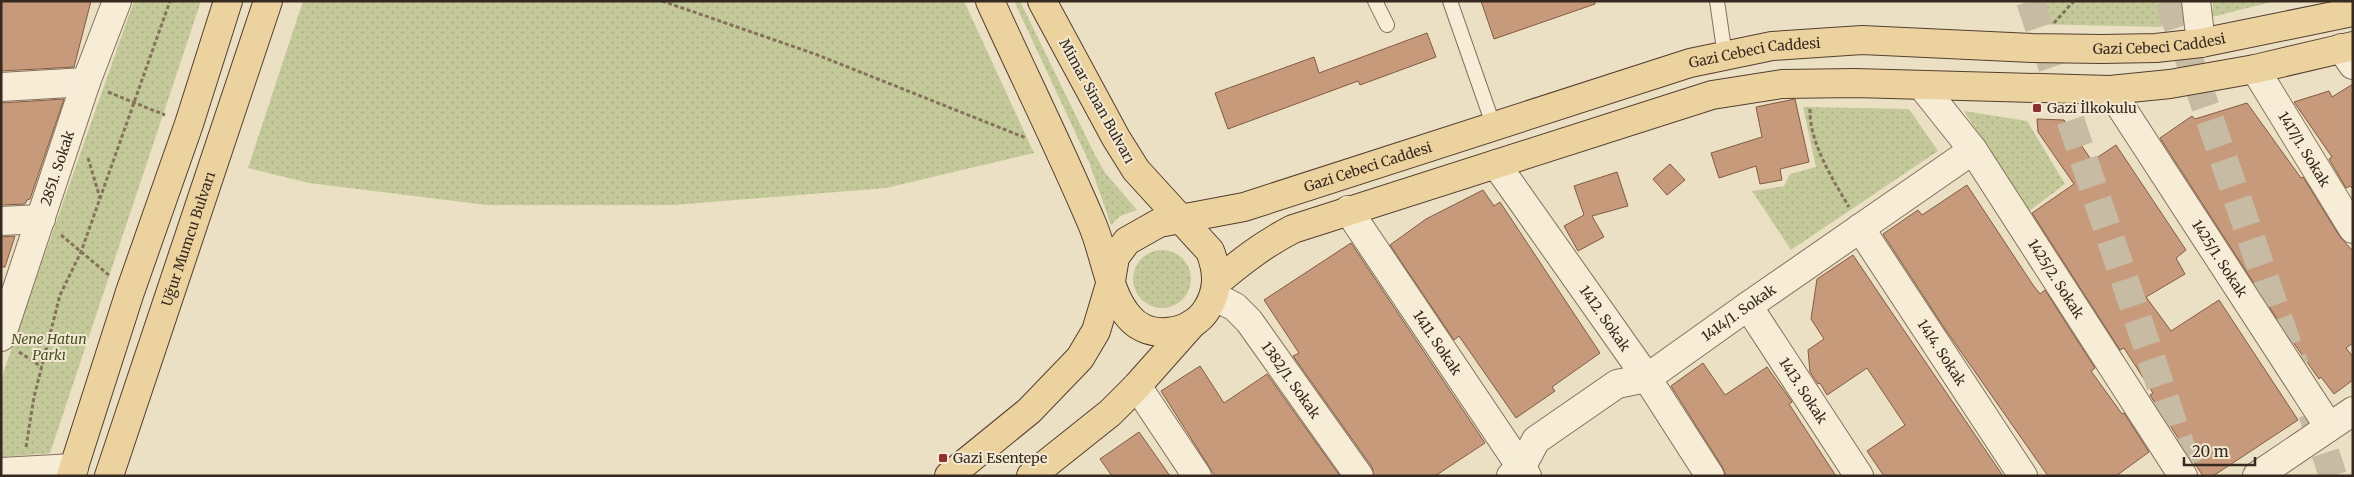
<svg xmlns="http://www.w3.org/2000/svg" width="2354" height="477" viewBox="0 0 2354 477" font-family="Merriweather,serif">
  <style>
    .grass { fill: url(#grass-dots) }
    .building { fill: #c79a7c; stroke: #825b43 }
    .lines { fill: none; stroke-linecap: round; stroke-linejoin: round }
    .highway-tunnel { stroke: #c7bba3; stroke-width: 28; stroke-dasharray: 28 14; stroke-linecap: butt }
    .lane-casing { stroke: #85715c; stroke-width: 16 }
    .street-casing { stroke: #85715c; stroke-width: 30 }
    .primary-casing { stroke: #533f30; stroke-width: 30 }
    .path { stroke: #85715c; stroke-width: 3; stroke-dasharray: 4 2.5; stroke-linecap: butt }
    .lane { stroke: #f7edd7; stroke-width: 14 }
    .street { stroke: #f7edd7; stroke-width: 28 }
    .primary { stroke: #ecd29e; stroke-width: 28 }
    .poi-dot { fill: #902f32; stroke: #f3e9d3; stroke-width: 2 }
    .labels { text-anchor: middle; stroke-width: 4; stroke-linejoin: round; paint-order: stroke }
    .street-label { font-size: 14px; fill: #36291f; stroke: #f3e9d3 }
    .poi-label { font-size: 14px; fill: #36291f; stroke: #f3e9d3; text-anchor: start }
    .park-label { font-size: 14px; font-style: italic; fill: #475126; stroke: #f3e9d3 }
  </style>
  <defs>
    <pattern id="grass-dots" width="8" height="8" patternUnits="userSpaceOnUse" patternTransform="scale(1.25)"><rect width="8" height="8" fill="#c4c999"/><path d="M2 2h.1M6 6h.1" fill="none" stroke="#a9ad83" stroke-width="1.8" stroke-linecap="round"/></pattern>
  </defs>
  <rect width="100%" height="100%" fill="#ebdfc4"/>
  <!-- grass -->
  <g class="grass">
    <polygon points="134,1 201,1 50,453 1,457 1,379"/>
    <polygon points="303,1 964,1 1034,153 886,188 673,205 487,205 309,183 248,168"/>
    <polygon points="1014,1 1020,1 1095,155 1106,174 1137,210 1120,216 1111,225 1089,162"/>
    <polygon points="2035,1 2177,1 2178,8 2161,27 2031,24"/>
    <polygon points="2213,1 2275,1 2212,17"/>
    <polygon points="1803,107 1909,109 1938,151 1791,250 1752,191 1784,186 1790,174 1816,167"/>
    <polygon points="1964,111 2027,121 2065,184 2028,212"/>
    <circle cx="1162" cy="279" r="29"/>
  </g>
  <!-- building -->
  <g class="building">
    <polygon points="1,1 91,1 74,67 1,71"/>
    <polygon points="1481,1 1595,1 1595,4 1494,39"/>
    <polygon points="1427,33 1436,57 1360,85 1358,81 1228,129 1215,93 1314,57 1319,73"/>
    <polygon points="2353,84 2353,189 2350,186 2346,188 2329,159 2332,157 2294,102 2329,91 2332,97"/>
    <polygon points="64,99 30,199 27,200 25,204 1,205 1,103"/>
    <polygon points="1795,99 1809,162 1780,169 1782,180 1760,184 1756,166 1719,178 1711,153 1762,137 1756,107"/>
    <polygon points="2247,103 2301,178 2303,177 2340,237 2353,251 2353,343 2346,348 2353,357 2353,380 2334,394 2321,377 2319,379 2279,322 2160,138 2192,116 2195,119"/>
    <polygon points="2037,119 2064,120 2092,161 2116,145 2186,250 2176,258 2185,274 2146,297 2171,331 2219,300 2298,420 2213,476 2203,476 2150,395 2153,393 2124,348 2120,350 2032,213 2074,184 2038,132"/>
    <polygon points="1670,164 1685,180 1667,195 1653,179"/>
    <polygon points="1617,172 1628,206 1592,216 1604,237 1578,251 1564,226 1584,215 1574,186"/>
    <polygon points="1967,185 2033,285 2040,294 2045,290 2095,368 2091,371 2122,414 2124,413 2149,452 2116,476 2048,476 1945,329 1883,234 1918,210 1922,215"/>
    <polygon points="1483,190 1494,206 1500,202 1600,353 1552,387 1555,391 1516,418 1459,336 1454,340 1390,245 1426,219"/>
    <polygon points="15,236 5,267 1,267 1,237"/>
    <polygon points="1351,243 1485,443 1435,476 1374,476 1372,467 1293,356 1299,353 1264,300"/>
    <polygon points="1853,255 1884,301 2003,476 1884,476 1867,451 1905,425 1867,368 1827,395 1820,383 1818,384 1810,372 1808,350 1824,339 1811,319 1817,279"/>
    <polygon points="1703,363 1725,395 1767,367 1792,402 1789,404 1836,476 1726,476 1723,468 1671,386"/>
    <polygon points="1200,366 1224,403 1267,374 1340,476 1215,476 1161,391"/>
    <polygon points="1139,432 1170,476 1112,476 1100,459"/>
  </g>
  <g class="lines">
    <!-- highway-tunnel -->
    <g class="highway-tunnel">
      <polyline points="2030,1 2191,476"/>
      <polyline points="2169,1 2295,366"/>
      <polyline points="2312,413 2333,476"/>
    </g>
    <defs>
      <g id="lane">
        <polyline points="1375,1 1387,25"/>
        <polyline points="1450,1 1494,127"/>
        <polyline points="1717,1 1725,56"/>
      </g>
      <g id="street">
        <polyline points="2196,1 2201,43"/>
        <polyline points="2341,48 2353,65"/>
        <path id="s1" d="M2255 69 2353 229"/>
        <path id="s2" d="M1922 86 1973 150 2183 476"/>
        <polyline points="1,87 86,82"/>
        <path id="s3" d="M2110 90 2329 427"/>
        <path id="s4" d="M1496 164 1647 378 1710 476"/>
        <path id="s5" d="M1348 210 1527 476"/>
        <polyline points="1,221 41,219"/>
        <path id="s6" d="M1860 228 2023 476"/>
        <path id="s7" d="M1214 296 1235 307 1249 321 1359 476"/>
        <path id="s8" d="M1748 306 1859 476"/>
        <path id="s9" d="M1 337 86 82 117 1"/>
        <polyline points="1137,386 1197,476"/>
        <polyline points="1,472 74,468"/>
        <path id="s10" d="M1511 476 1521 468 1536 440 1617 384 1647 378 1748 306 1973 150"/>
        <polyline points="2257,476 2353,411"/>
      </g>
      <g id="primary">
        <path d="M990 1C1024 76 1061 150 1093 226 1105 255 1109 295 1129 317 1149 341 1191 335 1207 309 1219 290 1218 272 1210 251L1136 170 1116 138 1042 1"/>
        <path d="M1217 282C1242 261 1264 244 1293 229L1712 95 1782 84 1855 83 2110 90 2170 84 2255 69 2353 46"/>
        <polyline points="71,476 130,292 189,124 228,1"/>
        <path id="s11" d="M109 476 268 1"/>
        <path id="s12" d="M949 476 1029 411 1080 358 1096 331 1111 281 1115 257 1127 241 1159 223 1244 207 1690 63 1772 46 1862 40 2032 48 2102 49 2156 48 2201 43 2353 12"/>
        <polyline points="1031,476 1110,413 1137,386 1192,324"/>
      </g>
    </defs>
    <!-- lane casing -->
    <use href="#lane" class="lane-casing"/>
    <!-- street casing -->
    <use href="#street" class="street-casing"/>
    <!-- primary casing -->
    <use href="#primary" class="primary-casing"/>
    <!-- path -->
    <g class="path">
      <polyline points="662,1 815,54 1026,138"/>
      <polyline points="2054,23 2074,1"/>
      <polyline points="108,92 165,115"/>
      <path d="M1810 109C1809 142 1833 180 1849 207"/>
      <polyline points="88,158 100,198"/>
      <polyline points="61,235 110,276"/>
      <polyline points="19,352 42,367"/>
      <polyline points="26,447 34,397 60,295 81,252 170,1"/>
    </g>
    <!-- lane -->
    <use href="#lane" class="lane"/>
    <!-- street -->
    <use href="#street" class="street"/>
    <!-- primary -->
    <use href="#primary" class="primary"/>
  </g>
  <!-- markers -->
  <g class="poi-dot">
    <rect x="2032" y="103" width="10" height="10" rx="2.5"/>
    <rect x="938" y="453" width="10" height="10" rx="2.5"/>
  </g>
  <g class="labels">
    <!-- street labels -->
    <g class="street-label">
      <text dy="5" stroke="none"><textPath href="#s12" startOffset="1368">Gazi Cebeci Caddesi</textPath></text>
      <text dy="5" stroke="none"><textPath href="#s12" startOffset="962">Gazi Cebeci Caddesi</textPath></text>
      <text transform="translate(1097 101) rotate(61)" y="5">Mimar Sinan Bulvarı</text>
      <text dy="5" stroke="none"><textPath href="#s1" startOffset="94">1417/1. Sokak</textPath></text>
      <text dy="5" stroke="none"><textPath href="#s12" startOffset="558">Gazi Cebeci Caddesi</textPath></text>
      <text dy="5" stroke="none"><textPath href="#s9" startOffset="178">2851. Sokak</textPath></text>
      <text dy="5" stroke="none"><textPath href="#s11" startOffset="250">Uğur Mumcu Bulvarı</textPath></text>
      <text dy="5" stroke="none"><textPath href="#s3" startOffset="201">1425/1. Sokak</textPath></text>
      <text dy="5" stroke="none"><textPath href="#s2" startOffset="235">1425/2. Sokak</textPath></text>
      <text dy="5" stroke="none"><textPath href="#s10" startOffset="286">1414/1. Sokak</textPath></text>
      <text dy="5" stroke="none"><textPath href="#s4" startOffset="189">1412. Sokak</textPath></text>
      <text dy="5" stroke="none"><textPath href="#s5" startOffset="160">1411. Sokak</textPath></text>
      <text dy="5" stroke="none"><textPath href="#s6" startOffset="149">1414. Sokak</textPath></text>
      <text dy="5" stroke="none"><textPath href="#s7" startOffset="116">1382/1. Sokak</textPath></text>
      <text dy="5" stroke="none"><textPath href="#s8" startOffset="101">1413. Sokak</textPath></text>
    </g>
    <!-- poi labels -->
    <g class="poi-label">
      <text x="2047" y="113">Gazi İlkokulu</text>
      <text x="953" y="463">Gazi Esentepe</text>
    </g>
    <!-- park labels -->
    <g class="park-label">
      <text x="49" y="344">Nene Hatun<tspan x="49" dy="16">Parkı</tspan></text>
    </g>
  </g>
  <!-- border -->
  <rect width="2354" height="477" fill="none" stroke="#36291f" stroke-width="5"/>
  <!-- scale -->
  <path d="M2184 457v8h71v-8" fill="none" stroke="#36291f" stroke-width="2.5"/>
  <text x="2192" y="457" font-size="15" fill="#36291f" stroke="#f3e9d3" stroke-width="4" paint-order="stroke">20 m</text>
</svg>
